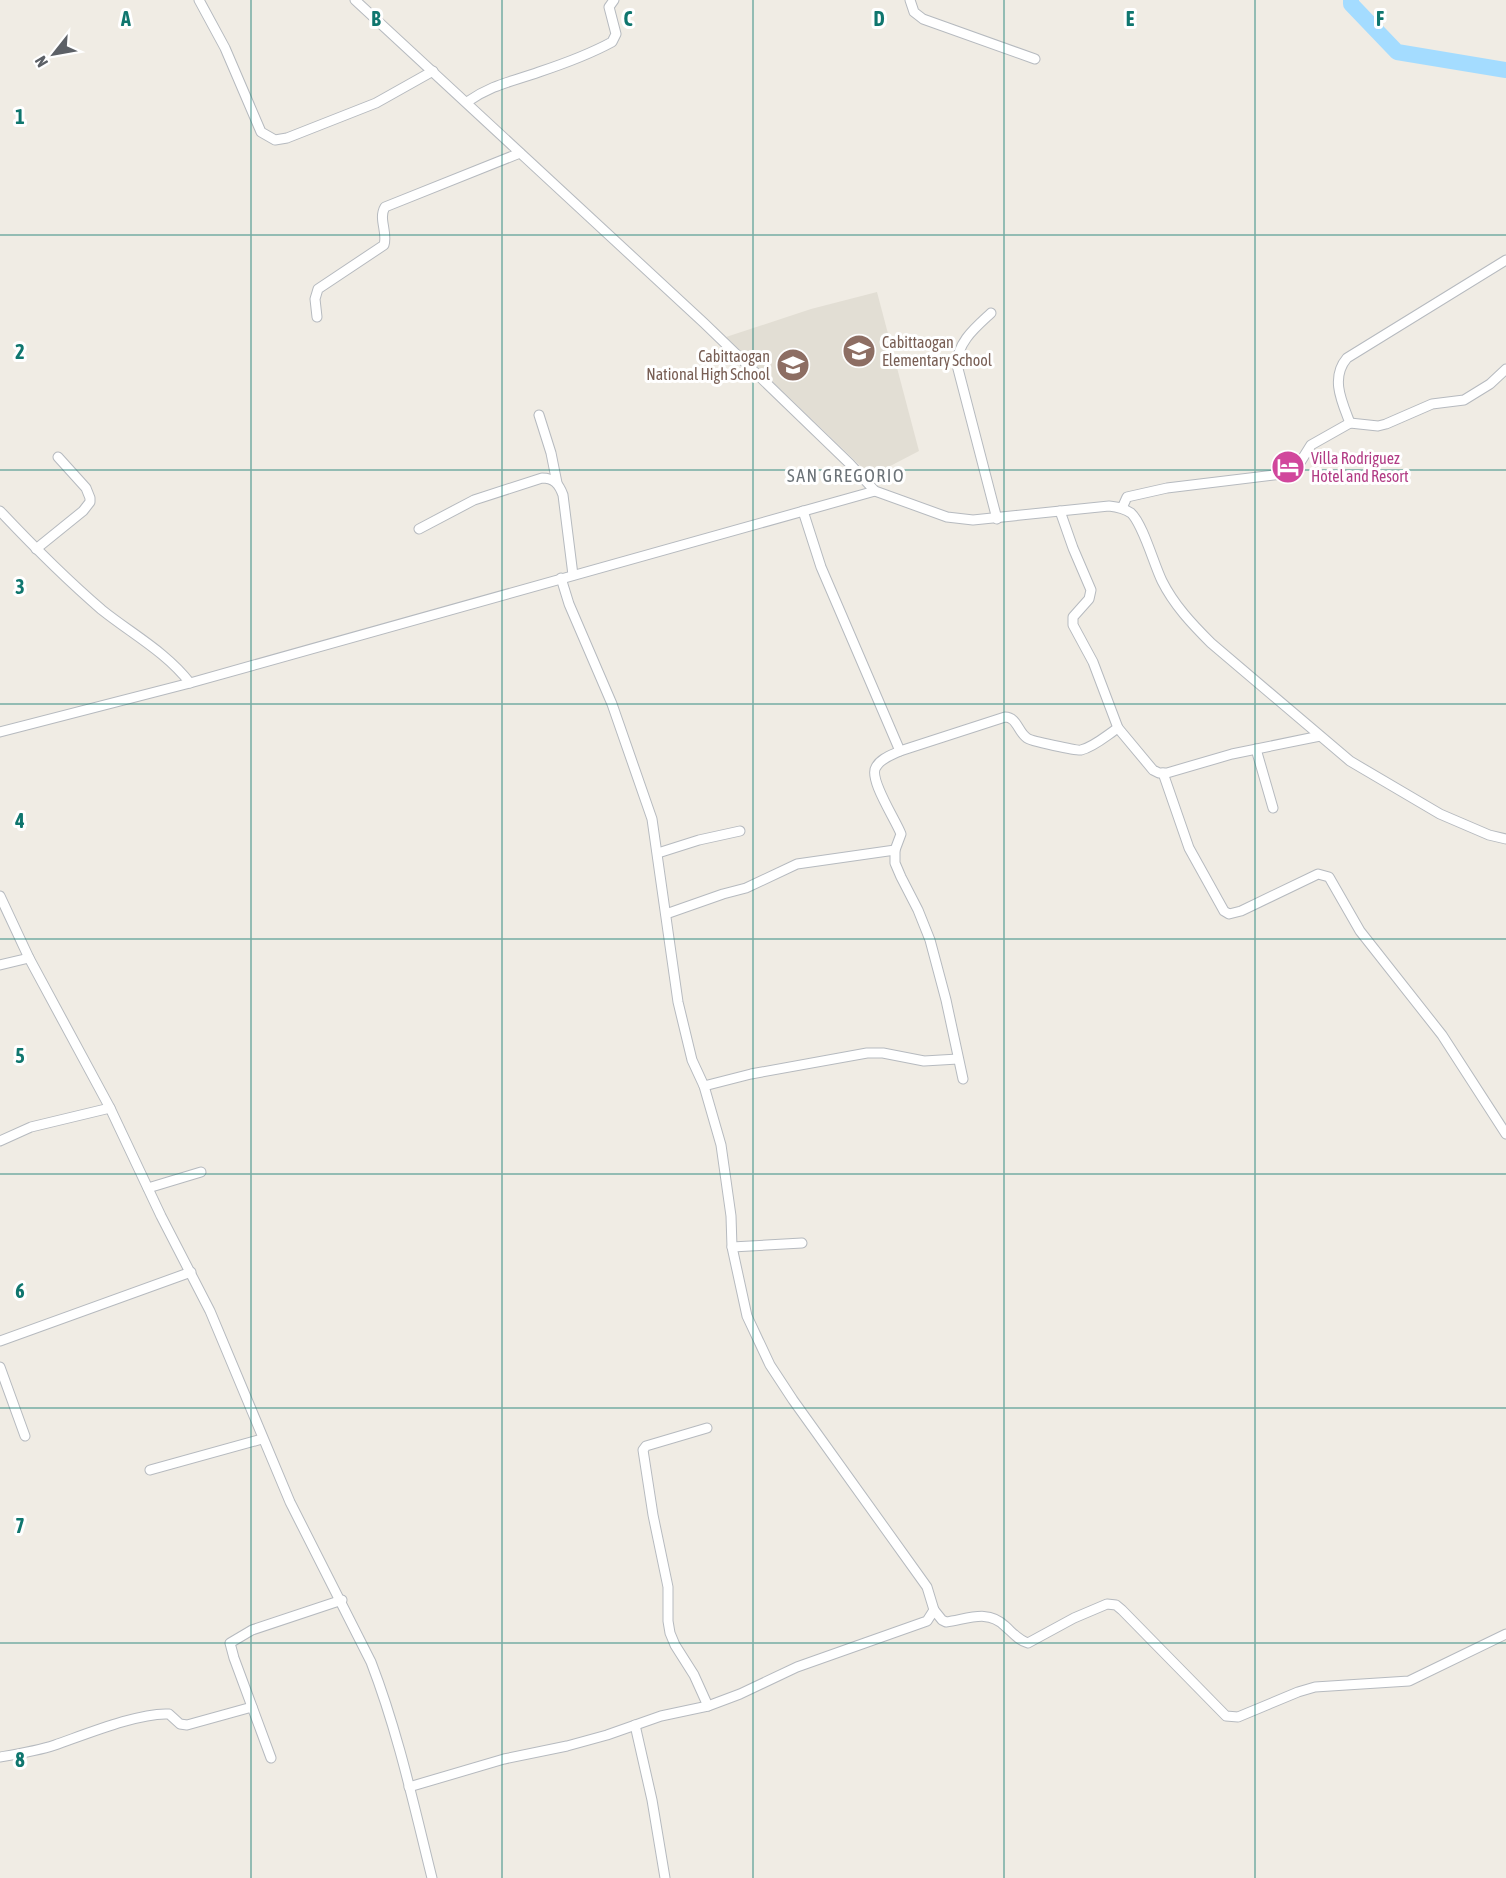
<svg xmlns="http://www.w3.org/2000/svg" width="1506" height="1878" viewBox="0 0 1506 1878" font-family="'Asap Condensed',sans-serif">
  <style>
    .education { fill: #e2ded4 }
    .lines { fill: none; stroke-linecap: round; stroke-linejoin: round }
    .river { stroke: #a4dcff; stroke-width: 16 }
    .minor-casing { stroke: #b6babf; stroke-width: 11 }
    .minor { stroke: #fff; stroke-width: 9 }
    .grid { fill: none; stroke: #0f766e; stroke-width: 1.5; stroke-opacity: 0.55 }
    .labels { text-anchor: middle; stroke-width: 6; stroke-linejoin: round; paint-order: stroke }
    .education-label { font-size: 16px; fill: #785e54; stroke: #fff; text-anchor: start }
    .hotel-label { font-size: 16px; fill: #b23c85; stroke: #fff; text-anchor: start }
    .neighbourhood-label { font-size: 18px; letter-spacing: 1.5px; fill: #6c7378; stroke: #fff }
    .grid-label { font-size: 20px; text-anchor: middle; font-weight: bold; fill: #0f766e; stroke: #fff; stroke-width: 6; stroke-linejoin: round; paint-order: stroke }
  </style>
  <rect width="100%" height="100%" fill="#f0ece4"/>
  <!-- education -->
  <polygon class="education" points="877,292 919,451 871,476 726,337 811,309"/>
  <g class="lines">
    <!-- river -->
    <polyline class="river" points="1351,0 1351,4 1397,52 1506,70"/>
    <defs>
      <g id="minor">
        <polyline points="199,0 225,48 261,132 275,140 287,138 376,103 433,71"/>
        <path d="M355 0 704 323 850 464 875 491 947 517 973 520 1109 506C1117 507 1124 508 1131 513 1143 524 1154 565 1162 581 1174 605 1192 624 1211 643L1350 761 1440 814 1489 835 1506 839"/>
        <polyline points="910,0 914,12 923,19 1035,59"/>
        <path d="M467 102C493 84 511 82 539 72 563 64 590 54 612 42L616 34 609 7 614 0"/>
        <path d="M991 313C976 327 957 342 957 365L997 519"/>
        <path d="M317 317 315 299 318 289 384 245C388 232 378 219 385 207L520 153"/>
        <polyline points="539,415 551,453 557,483"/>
        <polyline points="1350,423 1378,426 1386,424 1432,404 1464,400 1490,384 1506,369"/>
        <path d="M1122 508 1127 497 1167 488 1290 473 1296 469 1311 445 1350 423C1342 402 1330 378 1347 358L1506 260"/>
        <path d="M0 511C33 546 66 579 102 610 132 634 166 652 190 683"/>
        <path d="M803 511 821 567 900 751 1005 717C1017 717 1018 732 1027 738 1030 741 1078 751 1081 750 1094 747 1107 735 1118 728"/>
        <polyline points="1060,511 1073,548 1091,590 1089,599 1073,617 1073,625 1093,662 1118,728 1153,770 1159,773 1167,773 1232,754 1320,736"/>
        <path d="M419 529 474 500 542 478C554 478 559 484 563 495L573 575"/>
        <polyline points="36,549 83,511 90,502 90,498 86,488 58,457"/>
        <polyline points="561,578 569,604 612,704 652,819 678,1002 692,1060 704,1086 721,1145 731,1216 732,1247 747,1316 770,1365 793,1400 927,1587 934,1610"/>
        <polyline points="0,732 190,683 875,491"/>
        <polyline points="1256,749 1273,808"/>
        <path d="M900 751C892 755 881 758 876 767 868 779 896 820 901 834L895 850V863L901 877 918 910 930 940 946 1000 963 1079"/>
        <polyline points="1163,773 1189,848 1224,911 1229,914 1241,911 1318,874 1329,877 1360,931 1442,1035 1506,1134"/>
        <polyline points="658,853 699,840 740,831"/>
        <path d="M0 896 29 958 110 1108 161 1216 210 1311 290 1502 371 1662C398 1732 414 1806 432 1878"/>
        <polyline points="666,914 723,894 746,888 797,864 895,850"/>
        <polyline points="0,965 29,958"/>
        <polyline points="704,1086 751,1074 867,1053 883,1053 924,1061 958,1059"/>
        <polyline points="0,1141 31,1127 110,1108"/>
        <polyline points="148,1188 201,1172"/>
        <polyline points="732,1247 802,1243"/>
        <polyline points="0,1341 191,1272"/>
        <polyline points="0,1367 25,1436"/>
        <polyline points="707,1428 646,1446 643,1450 653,1515 668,1587 668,1621 670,1633 675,1645 694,1675 708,1706"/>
        <polyline points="150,1470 262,1439"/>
        <polyline points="635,1725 652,1800 665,1878"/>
        <path d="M0 1757C18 1754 37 1751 55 1745 84 1735 140 1712 169 1714L180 1724 187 1725 252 1707"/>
        <polyline points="271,1758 234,1658 230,1643 252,1630 342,1600"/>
        <path d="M409 1787 504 1759 567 1746 607 1735 661 1716 708 1706 740 1694 797 1667 927 1621 934 1610 942 1620 946 1622C968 1619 988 1609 1005 1626 1013 1633 1018 1640 1028 1643L1074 1618 1107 1604 1116 1605 1122 1610 1226 1716 1238 1717 1298 1692 1315 1687 1409 1681 1506 1634"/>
      </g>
    </defs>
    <!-- minor casing -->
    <use href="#minor" class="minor-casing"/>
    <!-- minor -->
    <use href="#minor" class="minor"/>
  </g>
  <!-- grid -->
  <path class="grid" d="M251 0V1878M502 0V1878M753 0V1878M1004 0V1878M1255 0V1878M0 235H1506M0 470H1506M0 704H1506M0 939H1506M0 1174H1506M0 1408H1506M0 1643H1506"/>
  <!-- icons -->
  <defs>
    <symbol id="school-disc" viewBox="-11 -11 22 22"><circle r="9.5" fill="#8d6e63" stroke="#fff"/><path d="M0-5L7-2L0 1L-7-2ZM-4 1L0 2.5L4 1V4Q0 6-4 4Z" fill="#fff"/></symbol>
    <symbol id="hotel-disc" viewBox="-11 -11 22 22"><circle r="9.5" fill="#d1479c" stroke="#fff"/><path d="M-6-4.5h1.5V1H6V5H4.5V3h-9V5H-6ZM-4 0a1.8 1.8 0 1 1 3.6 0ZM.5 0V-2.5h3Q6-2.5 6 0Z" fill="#fff"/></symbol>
  </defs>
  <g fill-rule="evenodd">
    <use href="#school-disc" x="840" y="332" width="38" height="38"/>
    <use href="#school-disc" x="774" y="346" width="38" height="38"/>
    <use href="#hotel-disc" x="1269" y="448" width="38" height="38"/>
  </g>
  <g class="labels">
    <!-- education labels -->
    <g class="education-label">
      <text x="882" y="348">Cabittaogan<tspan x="882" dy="18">Elementary School</tspan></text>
      <text x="770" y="362" text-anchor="end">Cabittaogan<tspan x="770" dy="18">National High School</tspan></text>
    </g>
    <!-- hotel labels -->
    <g class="hotel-label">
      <text x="1311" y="464">Villa Rodriguez<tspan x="1311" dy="18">Hotel and Resort</tspan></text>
    </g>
    <!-- neighbourhood labels -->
    <g class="neighbourhood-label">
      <text x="846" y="482">SAN GREGORIO</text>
    </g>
  </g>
  <g class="grid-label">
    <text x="126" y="26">A</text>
    <text x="376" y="26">B</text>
    <text x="628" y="26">C</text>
    <text x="879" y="26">D</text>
    <text x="1130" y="26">E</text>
    <text x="1380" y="26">F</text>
    <text x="20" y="124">1</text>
    <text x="20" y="359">2</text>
    <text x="20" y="594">3</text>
    <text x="20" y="828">4</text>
    <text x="20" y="1063">5</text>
    <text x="20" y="1298">6</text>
    <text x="20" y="1533">7</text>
    <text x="20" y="1767">8</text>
  </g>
  <!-- north arrow -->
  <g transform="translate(54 54) rotate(239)" stroke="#ffffff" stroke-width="4.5" paint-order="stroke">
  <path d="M0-4.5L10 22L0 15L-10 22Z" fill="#5c6066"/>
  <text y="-9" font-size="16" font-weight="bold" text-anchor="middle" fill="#5c6066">N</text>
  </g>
</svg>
